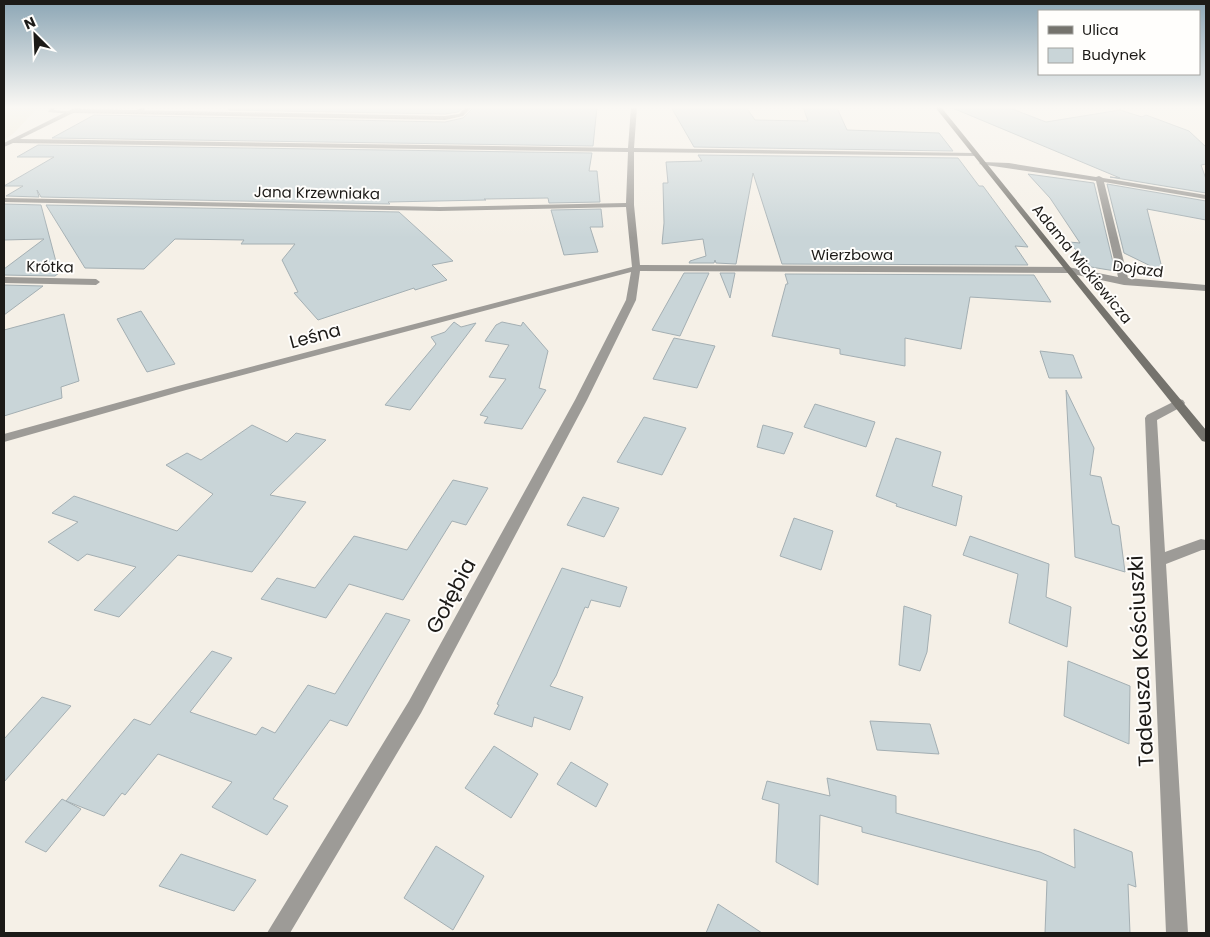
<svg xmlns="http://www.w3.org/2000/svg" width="1210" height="937" viewBox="0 0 1210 937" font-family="Poppins,sans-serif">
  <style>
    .built { fill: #efe8d7 }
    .building { fill: #c9d5d8; stroke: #a4afb3 }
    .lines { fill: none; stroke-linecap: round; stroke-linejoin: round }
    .lane { fill: #9d9b97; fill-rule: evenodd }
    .street { fill: #9d9b97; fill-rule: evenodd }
    .secondary { fill: #75736d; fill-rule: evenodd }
    .labels { text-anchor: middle; stroke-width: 4; stroke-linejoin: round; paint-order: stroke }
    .far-street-label { font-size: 15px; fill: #1c1a17; stroke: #fffefc }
    .street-label { font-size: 18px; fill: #1c1a17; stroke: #fffefc }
    .near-street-label { font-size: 21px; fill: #1c1a17; stroke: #fffefc }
  </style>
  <rect width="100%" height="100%" fill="#f5f0e7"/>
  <!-- built -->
  <polygon class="built" points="4,107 38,107 14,133 4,140"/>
  <!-- building -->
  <g class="building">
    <polygon points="229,107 464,107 458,112 445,114 229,110"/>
    <polygon points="474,107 597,107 593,146 52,138 94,115 445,122 463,118"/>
    <polygon points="671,107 746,107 755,120 808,121 803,107 837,108 847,130 939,133 953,151 694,147"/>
    <polygon points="950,107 1007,107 1046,122 1120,110 1142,117 1146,115 1189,131 1206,147 1206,164 1201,165 1206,179 1206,193 1110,177 1120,178"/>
    <polygon points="38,145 592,153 589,171 597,171 600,202 549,203 548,198 484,199 486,200 388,202 390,204 41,197 37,190 39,197 6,196 23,186 4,186 54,157 17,157"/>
    <polygon points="698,155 958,158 979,186 983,186 1028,247 1015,246 1028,265 782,264 753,173 736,264 716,263 715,260 714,263 689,263 690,261 706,256 703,239 662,244 664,223 663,183 668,183 666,162 702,161"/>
    <polygon points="1028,174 1094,183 1115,271 1091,267 1069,242 1080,243 1050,198"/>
    <polygon points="1107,184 1206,201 1206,220 1147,209 1163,272 1124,253"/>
    <polygon points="4,204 41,205 59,273 55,276 4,275 4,269 44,239 4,240"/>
    <polygon points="46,205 399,212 453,261 432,265 447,280 415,290 414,288 318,320 294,293 298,292 282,260 295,244 241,244 244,240 175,239 144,269 85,268"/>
    <polygon points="601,209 603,227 590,227 598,252 564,255 551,210"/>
    <polygon points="684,273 709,273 680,336 652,330"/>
    <polygon points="720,273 735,273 730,298"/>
    <polygon points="785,274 1034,275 1051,302 970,297 961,349 905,338 905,366 840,354 840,349 772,336 786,284 788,284"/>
    <polygon points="4,285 43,286 4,315"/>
    <polygon points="141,311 175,364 147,372 117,319"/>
    <polygon points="64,314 79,381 61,387 62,398 4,416 4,330"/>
    <polygon points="454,322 461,327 476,323 410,410 385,405 436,344 431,337 445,332"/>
    <polygon points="502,322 521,326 523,322 548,351 539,388 546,390 522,429 484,423 488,417 480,415 506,379 489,377 509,345 485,341 496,325"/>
    <polygon points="674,338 715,346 697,388 653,379"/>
    <polygon points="1040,351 1073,355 1082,378 1049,378"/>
    <polygon points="1066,390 1094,448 1090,475 1101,477 1112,524 1119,526 1125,572 1075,557"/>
    <polygon points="815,404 875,422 866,447 804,427"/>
    <polygon points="644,417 686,428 662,475 617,462"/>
    <polygon points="252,425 287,442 296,433 326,440 270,495 306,502 252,572 178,555 119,617 94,610 136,567 87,554 78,561 48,542 78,522 52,513 74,496 177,531 213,494 166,465 187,453 201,460"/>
    <polygon points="763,425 793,433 784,454 757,447"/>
    <polygon points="896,438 941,452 932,486 962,496 956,526 896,506 897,504 876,496"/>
    <polygon points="453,480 488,488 466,525 452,521 403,600 349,584 326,618 261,599 277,578 315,588 354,536 407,550"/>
    <polygon points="583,497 619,508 604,537 567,525"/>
    <polygon points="794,518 833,531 821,570 780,556"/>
    <polygon points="970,536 1049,564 1046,597 1071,607 1067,647 1009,623 1018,574 963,555"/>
    <polygon points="562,568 627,587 620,607 591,600 588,608 585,607 556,676 550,686 583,697 570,730 534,717 532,727 494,714 499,705 497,704"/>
    <polygon points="904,606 931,615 927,652 920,671 899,665"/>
    <polygon points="386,613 410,620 347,726 330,720 273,799 288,806 267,835 212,807 232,782 158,754 125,795 122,793 104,816 66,801 134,719 150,725 212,651 232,658 190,712 256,735 262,727 275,733 308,685 335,694"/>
    <polygon points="1068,661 1130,686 1129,744 1064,716"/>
    <polygon points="42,697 71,706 4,782 4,739"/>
    <polygon points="870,721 930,724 939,754 877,750"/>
    <polygon points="494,746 538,774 511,818 465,788"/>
    <polygon points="571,762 608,784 596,807 557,784"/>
    <polygon points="827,778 896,796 896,813 1040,852 1075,868 1074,829 1132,852 1136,887 1128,884 1130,933 1045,933 1047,881 862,832 862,827 820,815 818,885 776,862 779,804 762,799 767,781 830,796"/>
    <polygon points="62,799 81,809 46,852 25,842"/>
    <polygon points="436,846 484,876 453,930 404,898"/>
    <polygon points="181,854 256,880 234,911 159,886"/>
    <polygon points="718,904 762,933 706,933"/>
  </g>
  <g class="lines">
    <!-- lane -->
    <g class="lane">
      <polygon points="51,107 55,107 54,110 74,112 71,114 48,112"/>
      <polygon points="142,107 148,107 139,113 135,113 135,111"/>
    </g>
    <!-- street -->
    <g class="street">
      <polygon points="76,107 83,107 80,109 445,116 459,114 466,107 472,107 463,116 445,120 73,113 20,139 628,148 631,107 637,107 634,148 975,153 977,154 977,156 634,152 634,205 640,265 1068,267 1118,277 1096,181 979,164 982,162 1009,163 1096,177 1099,176 1103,178 1206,195 1206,199 1104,182 1128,278 1206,285 1206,291 1124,285 1068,273 640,271 636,300 587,400 421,713 290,933 267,933 409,701 575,400 626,300 631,272 186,390 4,442 4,434 178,386 632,267 626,207 440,211 4,202 4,198 440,207 626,203 628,152 13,143 4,147 4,143"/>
      <polygon points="4,277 96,279 100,282 96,285 4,283"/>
      <polygon points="1179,399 1183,400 1185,403 1183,406 1157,420 1165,552 1201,539 1206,540 1206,550 1202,550 1166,564 1188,933 1166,933 1145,418 1147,415"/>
    </g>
    <!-- secondary -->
    <polygon class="secondary" points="935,107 941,107 1071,268 1206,430 1206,442 1202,441"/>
  </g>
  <!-- sky -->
  <linearGradient id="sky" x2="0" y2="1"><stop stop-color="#8ca6b5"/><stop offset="0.45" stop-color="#faf8f4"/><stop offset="1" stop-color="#faf8f4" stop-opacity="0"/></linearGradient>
  <rect width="1210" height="238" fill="url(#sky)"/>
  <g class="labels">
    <!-- far-street labels -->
    <g class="far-street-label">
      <text transform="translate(317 193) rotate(1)" y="5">Jana Krzewniaka</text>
      <text x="852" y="260">Wierzbowa</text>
      <text transform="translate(1082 264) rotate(51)" y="5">Adama Mickiewicza</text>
      <text transform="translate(50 267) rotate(1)" y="5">Krótka</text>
      <text transform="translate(1138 269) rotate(8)" y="5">Dojazd</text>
    </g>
    <!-- street labels -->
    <g class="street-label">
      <text transform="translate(315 336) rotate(-15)" y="6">Leśna</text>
    </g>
    <!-- near-street labels -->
    <g class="near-street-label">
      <text transform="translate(451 596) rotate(-62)" y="7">Gołębia</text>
      <text transform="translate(1141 661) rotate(-93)" y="7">Tadeusza Kościuszki</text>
    </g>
  </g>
  <!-- border -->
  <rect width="1210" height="937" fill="none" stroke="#1c1a17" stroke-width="10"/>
  <!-- legend -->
  <rect x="1038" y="10" width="162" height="65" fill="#fffefc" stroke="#a4a3a0"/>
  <rect x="1048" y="26" width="25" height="8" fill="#75736d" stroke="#a4a3a0"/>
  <text x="1082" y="35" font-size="15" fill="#1c1a17">Ulica</text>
  <rect x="1048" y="48" width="25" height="15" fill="#c9d5d8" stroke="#a4a3a0"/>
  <text x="1082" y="60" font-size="15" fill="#1c1a17">Budynek</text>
  <!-- north arrow -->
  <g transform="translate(35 35) rotate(336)" stroke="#fffefc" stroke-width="4" paint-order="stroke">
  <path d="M0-4L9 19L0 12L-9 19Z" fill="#1c1a17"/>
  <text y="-8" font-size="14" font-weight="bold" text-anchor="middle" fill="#1c1a17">N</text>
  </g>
</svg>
